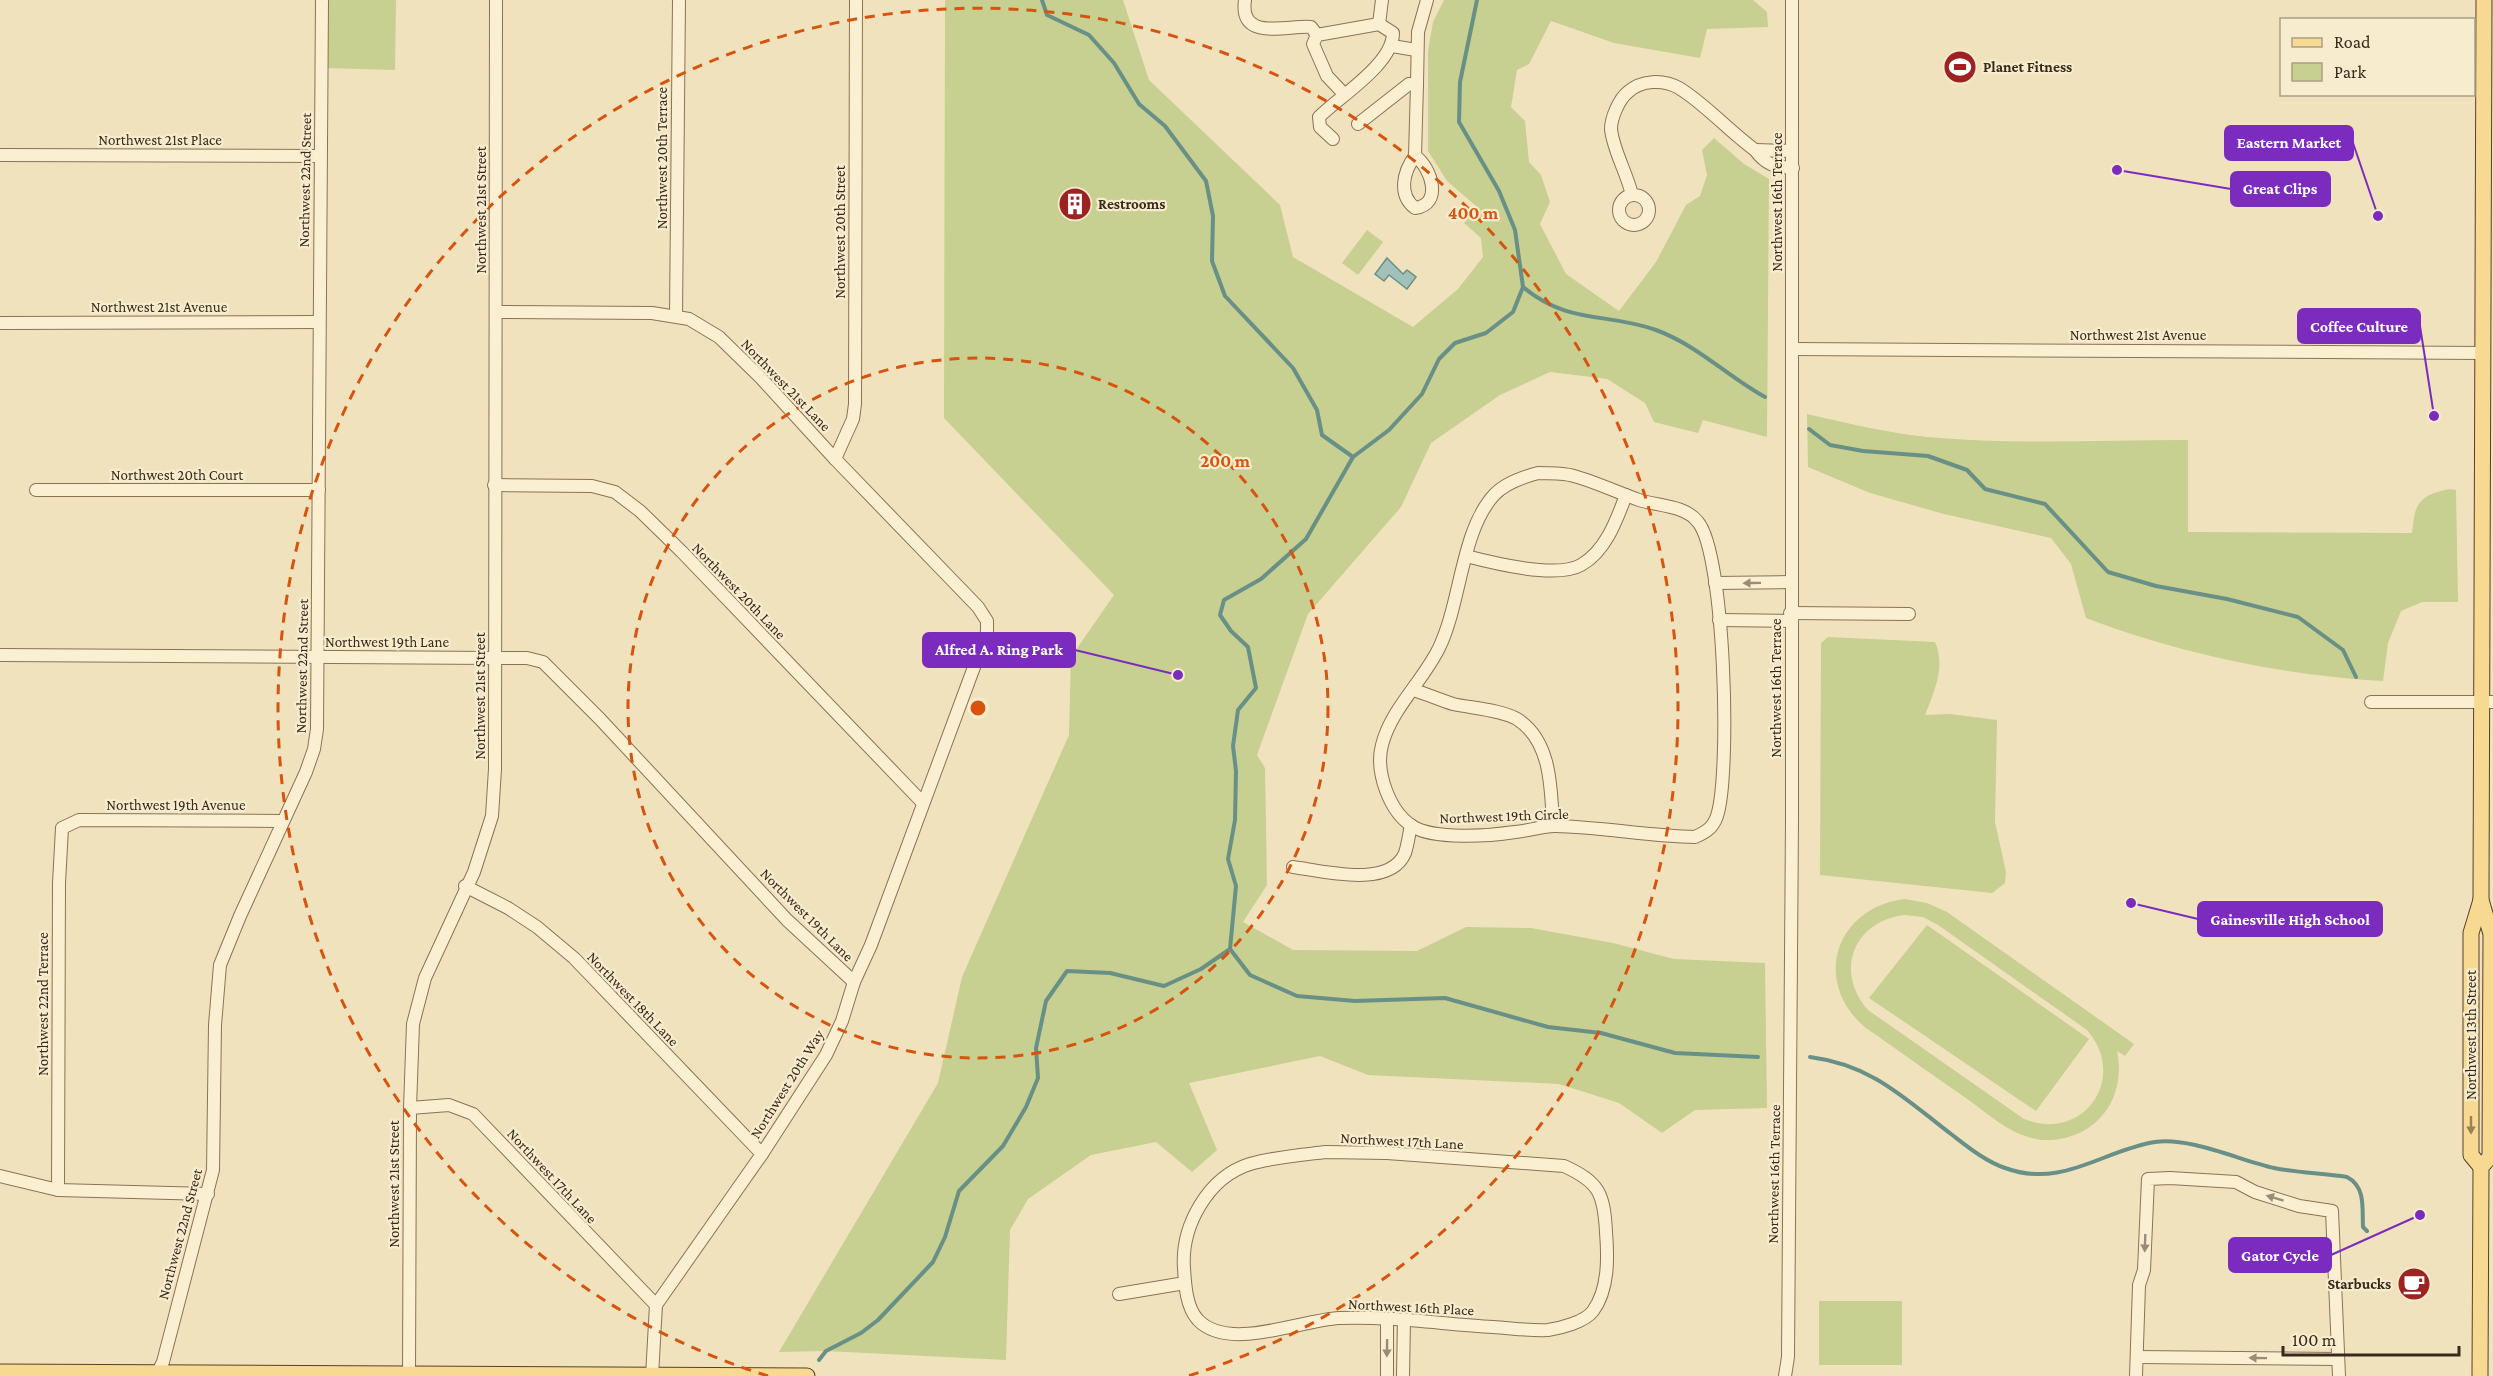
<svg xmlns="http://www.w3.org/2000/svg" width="2493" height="1376" viewBox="0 0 2493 1376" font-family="'Crimson Pro',serif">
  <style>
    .green { fill: #c7cf91; fill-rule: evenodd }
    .water { fill: #a2c2b9; stroke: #699087; stroke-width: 1.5 }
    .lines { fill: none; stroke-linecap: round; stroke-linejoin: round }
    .stream { stroke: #699087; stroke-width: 4 }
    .minor-casing { stroke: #8a7256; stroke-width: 14 }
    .major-casing { stroke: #57402a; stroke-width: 17 }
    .minor { stroke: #fbefd2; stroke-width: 12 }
    .major { stroke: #f7d992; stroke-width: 15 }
    .oneway { fill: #9a8c76 }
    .oneway2 { fill: #988256 }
    .ring { fill: none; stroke: #d6540e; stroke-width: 3; stroke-dasharray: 10 8 }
    .labels { text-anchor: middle; stroke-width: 4.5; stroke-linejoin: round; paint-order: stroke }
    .poi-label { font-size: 15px; font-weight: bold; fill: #382a1b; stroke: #f8ecce; text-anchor: start }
    .street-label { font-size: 15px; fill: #382a1b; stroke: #f8ecce }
    .centre { fill: #d6540e; stroke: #f8ecce; stroke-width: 3 }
    .ring-label { font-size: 18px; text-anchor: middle; font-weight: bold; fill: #d6540e; stroke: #f8ecce; stroke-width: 4.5; stroke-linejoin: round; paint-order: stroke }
    .leader { fill: none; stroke: #7b2cbf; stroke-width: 2 }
    .callout-dot { fill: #7b2cbf; stroke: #f8ecce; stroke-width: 2 }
    .callout { fill: #7b2cbf; stroke: #7b2cbf; stroke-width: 2 }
    .callout-label { font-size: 16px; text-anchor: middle; font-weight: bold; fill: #fff }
  </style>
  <rect width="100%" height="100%" fill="#f1e2be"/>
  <!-- green -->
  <g class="green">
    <polygon points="326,0 396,0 395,70 325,68"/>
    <polygon points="945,0 1123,0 1149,80 1280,205 1293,257 1413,327 1458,289 1483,257 1481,238 1464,223 1476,206 1447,181 1428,151 1428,51 1433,22 1444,0 1753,0 1767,12 1768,27 1707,29 1700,58 1614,43 1551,21 1529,64 1517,70 1511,107 1525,121 1529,162 1541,175 1550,202 1540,224 1566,274 1619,311 1656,262 1686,205 1700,196 1707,175 1702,150 1714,138 1744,164 1769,179 1767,437 1703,420 1698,433 1654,422 1645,403 1607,379 1550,372 1500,395 1431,443 1401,507 1308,614 1257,755 1265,768 1267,885 1243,922 1293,950 1417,951 1466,927 1531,928 1613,943 1674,959 1765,963 1767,1108 1695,1110 1662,1133 1619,1103 1559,1084 1368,1075 1320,1056 1189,1083 1217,1150 1192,1172 1156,1142 1091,1155 1028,1199 1010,1230 1006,1360 826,1351 779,1352 938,1083 962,977 1069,735 1071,657 1114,595 944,418"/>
    <polygon points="1367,230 1383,242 1358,275 1342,263"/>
    <path d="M1807 414C1847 423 1887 433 1928 437 2014 445 2102 440 2188 440V532L2412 533C2415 511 2414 500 2437 492 2444 490 2449 488 2456 490L2458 602H2422L2401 611 2388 643 2383 681C2282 675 2180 654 2086 618L2071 564 2051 538 1944 514 1870 493 1808 467Z"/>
    <path d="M1828 637 1935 642C1946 667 1934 692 1925 715L1950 714 1997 720 1995 822 2006 872 2005 883 1992 893 1820 875 1821 643Z"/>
    <path d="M1905 899 1927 903 1947 912 2134 1044 2125 1056 2117 1051C2122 1075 2117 1100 2100 1118 2082 1137 2053 1145 2028 1137 2007 1131 1988 1114 1970 1101 1935 1077 1901 1052 1866 1028 1811 983 1835 907 1905 899ZM1905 915 1923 917 1938 925 2087 1030C2129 1078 2083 1143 2024 1119L1868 1010C1833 971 1855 920 1905 915Z"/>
    <polygon points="1927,925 2089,1039 2036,1111 1869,998"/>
    <rect x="1819" y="1301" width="83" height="64"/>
  </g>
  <!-- water -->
  <polygon class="water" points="1387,258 1403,274 1407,270 1416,277 1407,289 1389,275 1384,281 1375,274"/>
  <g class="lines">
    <!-- stream -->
    <g class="stream">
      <polyline points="1042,0 1047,15 1089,35 1114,63 1139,104 1165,126 1206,181 1213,216 1212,261 1225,296 1293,368 1317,410 1322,435 1353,457"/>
      <polyline points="1477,0 1460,82 1459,122 1499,191 1515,230 1523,287"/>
      <path d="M1523 287C1569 325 1605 312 1656 330 1697 345 1727 376 1765 397"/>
      <polyline points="1809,429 1830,445 1863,451 1928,456 1967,470 1985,489 2045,504 2108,572 2156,586 2227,599 2298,617 2343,650 2356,677"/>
      <polyline points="1230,949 1250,975 1297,996 1355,1001 1445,998 1548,1027 1601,1033 1675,1053 1758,1057"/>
      <path d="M1810 1057C1872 1065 1904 1098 1951 1134 1968 1147 1985 1161 2005 1168 2063 1189 2103 1150 2155 1142 2190 1137 2239 1160 2274 1168 2298 1173 2323 1173 2347 1177 2366 1187 2362 1208 2363 1227L2367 1231"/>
      <polyline points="819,1360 826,1351 861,1333 878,1320 933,1262 945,1237 959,1191 1003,1146 1026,1107 1038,1078 1036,1048 1046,1001 1067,971 1110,973 1164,986 1201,969 1230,949 1236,886 1228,859 1235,820 1236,771 1233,746 1238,710 1256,688 1248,647 1231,631 1220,615 1224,600 1261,579 1306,539 1353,457 1389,430 1422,394 1439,359 1455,343 1486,333 1513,312 1523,287"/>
    </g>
    <defs>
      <g id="minor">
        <path d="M1245 0C1239 42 1287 25 1311 27L1317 35"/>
        <polyline points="1379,24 1382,0"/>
        <polyline points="1392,46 1416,50"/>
        <polyline points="1358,124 1409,84 1417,84 1418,32 1427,0"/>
        <path d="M1333 139 1320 127 1319 117C1340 96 1393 64 1393 33L1379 24 1317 35 1313 44 1327 76 1344 94"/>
        <polyline points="1755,150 1792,151"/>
        <polyline points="0,155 320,156"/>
        <path d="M1415 156C1403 172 1398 195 1415 208 1443 205 1432 168 1415 156L1417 84"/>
        <circle cx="1634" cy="210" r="15"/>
        <path d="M1632 195C1627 173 1613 150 1611 129 1611 118 1619 99 1628 92 1641 80 1663 79 1679 88 1704 103 1730 132 1755 150 1766 165 1775 167 1793 168"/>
        <polyline points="496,312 652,313 689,319 719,337 761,378 835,459 978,607 987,621 987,632 871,945 854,982 842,1021 826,1055 762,1154 656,1305 652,1376"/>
        <polyline points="676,316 679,0"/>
        <polyline points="0,323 319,322"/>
        <polyline points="1792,349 2483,353"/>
        <polyline points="835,459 853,419 855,404 856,0"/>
        <path d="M1538 473C1549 473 1560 473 1570 475 1594 481 1616 492 1639 500 1657 506 1685 505 1698 522 1725 554 1731 774 1717 816 1713 828 1706 832 1695 837 1648 836 1602 827 1555 826 1542 826 1528 831 1515 832 1489 836 1434 840 1412 826 1389 811 1375 771 1382 745 1391 709 1423 681 1439 648 1461 603 1461 531 1494 495 1505 483 1523 477 1538 473Z"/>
        <polyline points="494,485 592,486 615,492 640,511 682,552 922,802"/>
        <polyline points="36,490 319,490"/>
        <path d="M1466 556C1493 563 1556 579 1581 565 1606 551 1617 519 1626 495"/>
        <polyline points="1715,583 1790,582"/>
        <polyline points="1790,613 1909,614"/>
        <polyline points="1719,620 1790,621"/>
        <polyline points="0,655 495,658 527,658 543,662 600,719 787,920 854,982"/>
        <path d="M1413 690C1427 694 1440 700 1453 704 1471 708 1502 710 1517 719 1552 741 1551 790 1553 826"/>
        <polyline points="2371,702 2493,702"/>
        <path d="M1293 867C1323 871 1390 889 1405 853 1408 844 1409 834 1411 825"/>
        <polyline points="465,886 508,908 537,927 574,958 762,1154"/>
        <polyline points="410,1108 449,1105 473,1114 656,1305"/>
        <path d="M1326 1152 1387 1153 1564 1166C1599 1182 1604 1193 1606 1232 1608 1257 1609 1289 1593 1311 1585 1322 1561 1328 1548 1330 1530 1331 1511 1328 1493 1327 1442 1324 1390 1316 1339 1318 1300 1320 1229 1352 1198 1320 1186 1307 1185 1284 1184 1268 1181 1226 1208 1177 1250 1164 1274 1157 1301 1155 1326 1152Z"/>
        <polyline points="0,1176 58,1190 208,1194"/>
        <polyline points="58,1190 59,883 62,828 79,820 282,821"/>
        <polyline points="1119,1294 1185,1283"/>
        <polyline points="2138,1357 2337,1359"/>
        <polyline points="156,1376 163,1362 213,1170 215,1025 220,965 240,916 306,772 314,749 317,729 322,0"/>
        <polyline points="409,1376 410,1108 413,1024 425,978 474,872 492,816 495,769 496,0"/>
        <polyline points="1387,1376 1387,1319"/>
        <polyline points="1403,1376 1404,1319"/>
        <polyline points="1785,1376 1788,1357 1792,822 1792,0"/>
        <polyline points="2136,1376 2139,1285 2144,1270 2148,1179 2170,1178 2236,1182 2255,1192 2299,1206 2332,1211 2339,1376"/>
      </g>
      <g id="major">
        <polyline points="2481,1167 2471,1155 2471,933 2481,900"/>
        <polyline points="0,1372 807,1376"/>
        <polyline points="2480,1376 2481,1167 2490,1157 2491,934 2481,900 2484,0"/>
      </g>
    </defs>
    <!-- minor casing -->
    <use href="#minor" class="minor-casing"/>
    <!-- major casing -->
    <use href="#major" class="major-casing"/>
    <!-- minor -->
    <use href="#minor" class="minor"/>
    <!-- major -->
    <use href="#major" class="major"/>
  </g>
  <!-- one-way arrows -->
  <defs><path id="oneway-solid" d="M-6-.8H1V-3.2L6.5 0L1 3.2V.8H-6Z" transform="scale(1.5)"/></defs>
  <g class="oneway">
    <use href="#oneway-solid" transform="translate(1752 583) rotate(179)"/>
    <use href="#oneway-solid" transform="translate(2275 1198) rotate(-163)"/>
    <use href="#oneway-solid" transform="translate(2145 1243) rotate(92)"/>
    <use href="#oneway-solid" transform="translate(1387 1348) rotate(91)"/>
    <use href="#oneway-solid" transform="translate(2258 1358) rotate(-179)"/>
  </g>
  <use class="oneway2" href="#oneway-solid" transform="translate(2471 1125) rotate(90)"/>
  <!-- distance rings -->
  <g class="ring">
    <circle cx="978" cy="708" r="350"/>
    <path d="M768 1376A700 700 0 1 1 1188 1376"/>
  </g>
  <!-- icons -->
  <defs>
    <symbol id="stadium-disc" viewBox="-11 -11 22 22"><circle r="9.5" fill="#9d2322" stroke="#f8ecce"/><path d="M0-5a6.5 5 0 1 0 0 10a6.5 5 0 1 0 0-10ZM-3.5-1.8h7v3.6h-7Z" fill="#fff"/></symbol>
    <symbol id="building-disc" viewBox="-11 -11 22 22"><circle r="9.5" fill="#9d2322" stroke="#f8ecce"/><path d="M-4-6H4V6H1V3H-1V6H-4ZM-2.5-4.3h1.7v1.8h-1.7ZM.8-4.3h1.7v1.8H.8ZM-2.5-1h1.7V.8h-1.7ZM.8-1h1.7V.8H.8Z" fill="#fff"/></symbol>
    <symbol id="cafe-disc" viewBox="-11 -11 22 22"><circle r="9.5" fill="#9d2322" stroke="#f8ecce"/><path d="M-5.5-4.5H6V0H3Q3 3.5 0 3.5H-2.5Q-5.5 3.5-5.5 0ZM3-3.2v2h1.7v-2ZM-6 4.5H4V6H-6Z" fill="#fff"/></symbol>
  </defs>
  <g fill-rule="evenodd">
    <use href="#stadium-disc" x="1941" y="48" width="38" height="38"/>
    <use href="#building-disc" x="1056" y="185" width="38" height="38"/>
    <use href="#cafe-disc" x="2395" y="1265" width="38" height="38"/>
  </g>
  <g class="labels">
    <!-- poi labels -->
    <g class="poi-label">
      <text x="1983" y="72">Planet Fitness</text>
      <text x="1098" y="209">Restrooms</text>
      <text x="2391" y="1289" text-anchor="end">Starbucks</text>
    </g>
    <!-- street labels -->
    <g class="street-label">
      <text x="160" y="145">Northwest 21st Place</text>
      <text transform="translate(662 158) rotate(-90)" y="5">Northwest 20th Terrace</text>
      <text transform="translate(305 180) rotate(-89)" y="5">Northwest 22nd Street</text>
      <text transform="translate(1777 202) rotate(-90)" y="5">Northwest 16th Terrace</text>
      <text transform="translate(481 210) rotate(-90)" y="5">Northwest 21st Street</text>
      <text transform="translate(840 232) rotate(-90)" y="5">Northwest 20th Street</text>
      <text x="159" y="312">Northwest 21st Avenue</text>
      <text x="2138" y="340">Northwest 21st Avenue</text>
      <text transform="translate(786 385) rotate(46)" y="5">Northwest 21st Lane</text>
      <text x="177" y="480">Northwest 20th Court</text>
      <text transform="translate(739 591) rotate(46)" y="5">Northwest 20th Lane</text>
      <text x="387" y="647">Northwest 19th Lane</text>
      <text transform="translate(302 666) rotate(-89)" y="5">Northwest 22nd Street</text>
      <text transform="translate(1776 688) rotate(-90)" y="5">Northwest 16th Terrace</text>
      <text transform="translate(480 696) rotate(-90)" y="5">Northwest 21st Street</text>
      <text x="176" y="810">Northwest 19th Avenue</text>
      <text transform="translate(1504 816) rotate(-2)" y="5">Northwest 19th Circle</text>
      <text transform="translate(807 915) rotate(45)" y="5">Northwest 19th Lane</text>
      <text transform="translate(633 999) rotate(46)" y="5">Northwest 18th Lane</text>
      <text transform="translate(43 1004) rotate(-90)" y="5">Northwest 22nd Terrace</text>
      <text transform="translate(2471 1035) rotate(-90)" y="5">Northwest 13th Street</text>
      <text transform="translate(787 1084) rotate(-58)" y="5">Northwest 20th Way</text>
      <text transform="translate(1402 1141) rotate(3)" y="5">Northwest 17th Lane</text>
      <text transform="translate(1774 1174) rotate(-89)" y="5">Northwest 16th Terrace</text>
      <text transform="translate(552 1176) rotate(47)" y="5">Northwest 17th Lane</text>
      <text transform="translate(394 1184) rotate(-90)" y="5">Northwest 21st Street</text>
      <text transform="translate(180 1234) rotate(-75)" y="5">Northwest 22nd Street</text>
      <text transform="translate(1411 1307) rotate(3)" y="5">Northwest 16th Place</text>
    </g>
  </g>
  <circle cx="978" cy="708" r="9" class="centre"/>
  <g class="ring-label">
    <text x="1473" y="219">400 m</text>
    <text x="1225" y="467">200 m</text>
  </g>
  <!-- callouts -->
  <path class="leader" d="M2378 216L2353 143M2117 170L2231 189M2434 416L2420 326M1178 675L1075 650M2131 903L2198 919M2420 1215L2331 1255"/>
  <g class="callout-dot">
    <circle cx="2378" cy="216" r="6"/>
    <circle cx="2117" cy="170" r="6"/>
    <circle cx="2434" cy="416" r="6"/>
    <circle cx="1178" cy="675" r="6"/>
    <circle cx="2131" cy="903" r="6"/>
    <circle cx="2420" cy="1215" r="6"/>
  </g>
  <g class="callout">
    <rect x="2225" y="126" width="128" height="34" rx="6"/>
    <rect x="2231" y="172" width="99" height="34" rx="6"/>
    <rect x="2298" y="309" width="122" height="34" rx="6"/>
    <rect x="923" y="633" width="152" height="34" rx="6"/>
    <rect x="2198" y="902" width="184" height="34" rx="6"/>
    <rect x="2229" y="1238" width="102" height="34" rx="6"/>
  </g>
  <g class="callout-label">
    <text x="2289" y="148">Eastern Market</text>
    <text x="2280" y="194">Great Clips</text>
    <text x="2359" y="332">Coffee Culture</text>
    <text x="999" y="655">Alfred A. Ring Park</text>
    <text x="2290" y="925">Gainesville High School</text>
    <text x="2280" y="1261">Gator Cycle</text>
  </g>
  <!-- legend -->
  <rect x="2280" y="18" width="195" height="78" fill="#f8ecce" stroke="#ab9e86" stroke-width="1.5"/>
  <rect x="2292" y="38" width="30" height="9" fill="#f7d992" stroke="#ab9e86" stroke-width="1.5"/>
  <text x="2334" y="48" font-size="18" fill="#382a1b">Road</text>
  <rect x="2292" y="63" width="30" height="18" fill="#c7cf91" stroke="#ab9e86" stroke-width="1.5"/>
  <text x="2334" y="78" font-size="18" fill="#382a1b">Park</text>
  <!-- scale -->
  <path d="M2283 1346v9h176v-9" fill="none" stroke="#382a1b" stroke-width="3"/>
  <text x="2292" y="1346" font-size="18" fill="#382a1b" stroke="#f8ecce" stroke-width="4.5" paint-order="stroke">100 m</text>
</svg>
